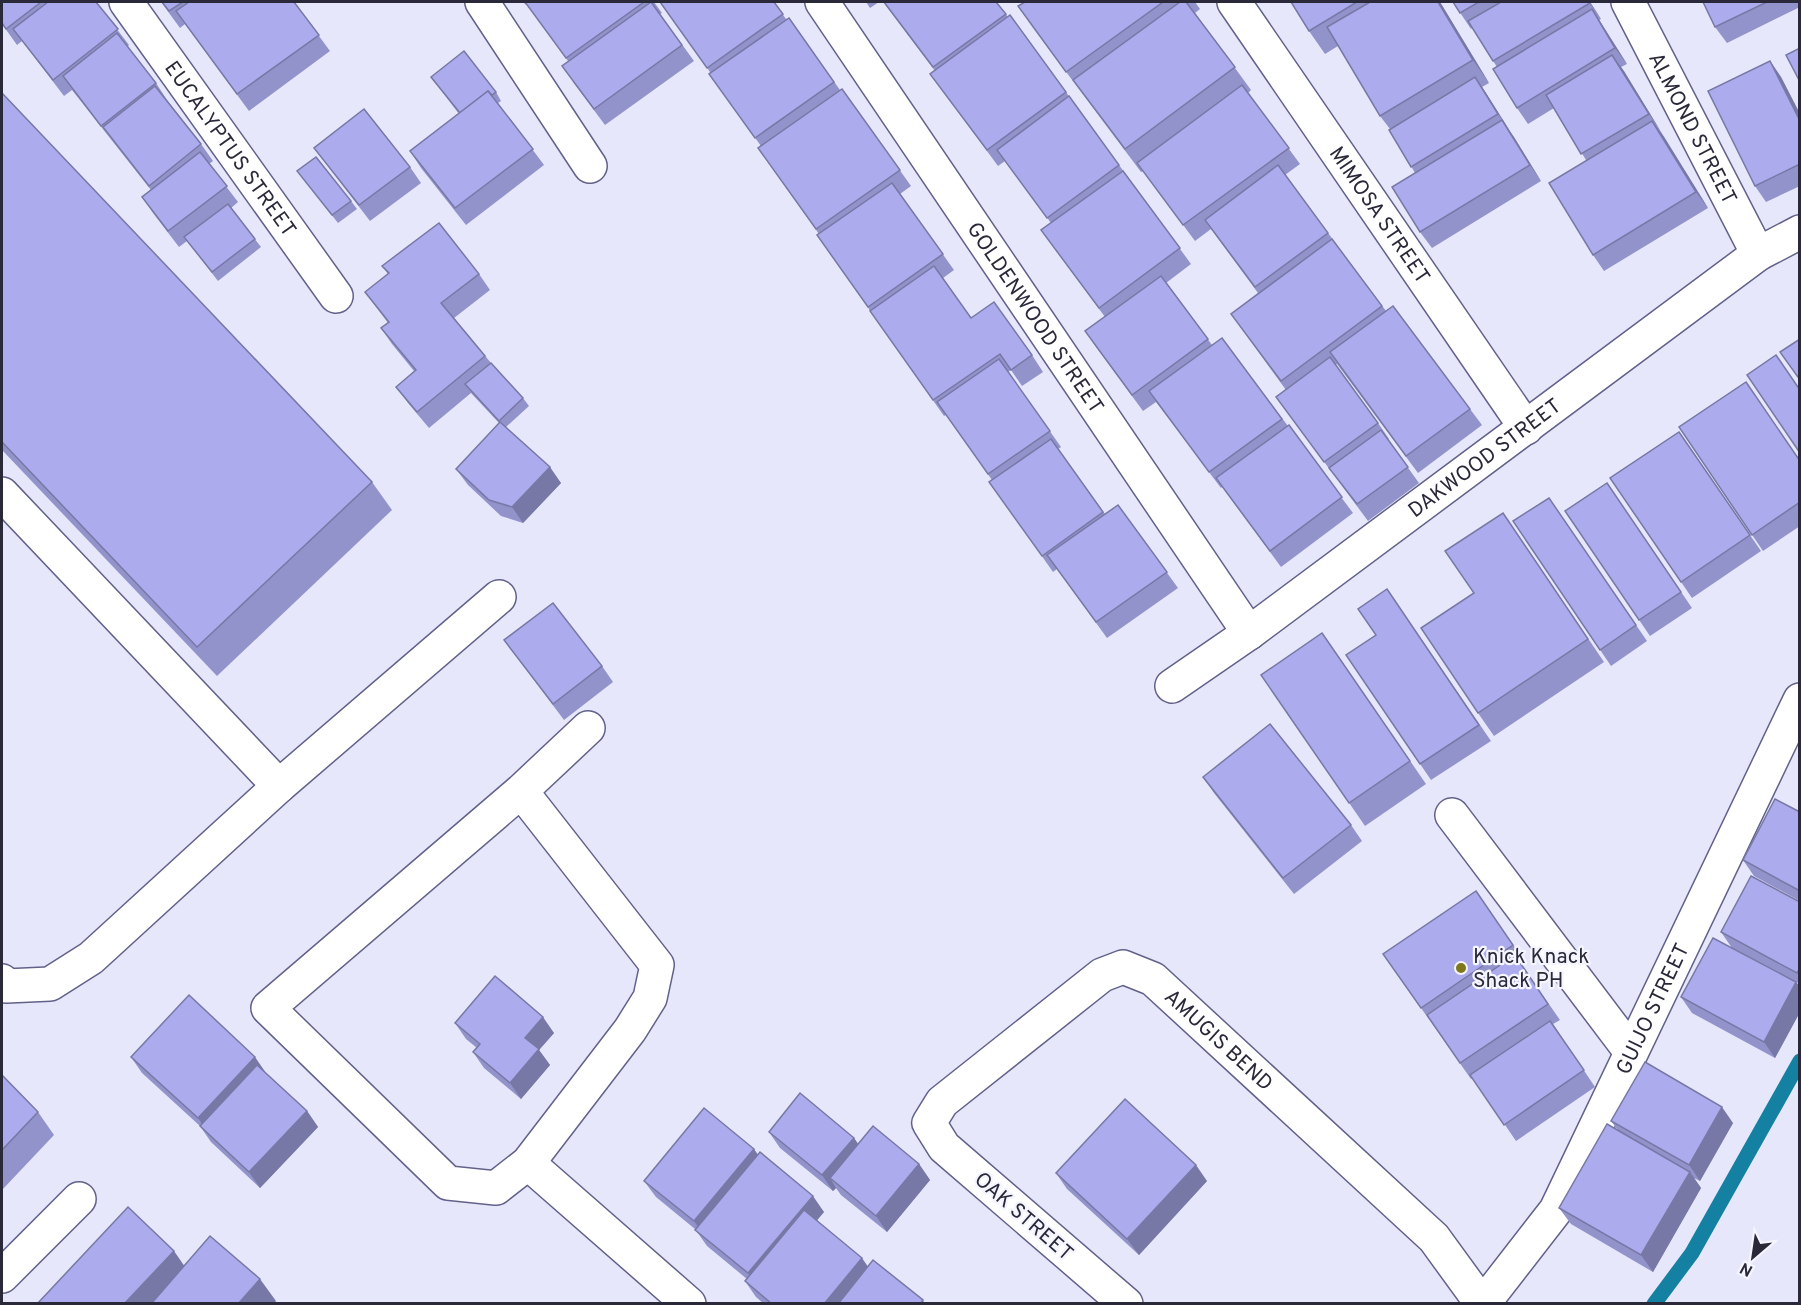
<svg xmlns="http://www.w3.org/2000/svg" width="1801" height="1305" viewBox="0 0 1801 1305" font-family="Overpass,sans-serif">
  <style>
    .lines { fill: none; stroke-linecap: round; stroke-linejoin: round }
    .stream { stroke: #1480a2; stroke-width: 15 }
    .minor-casing { stroke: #62618a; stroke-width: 36 }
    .minor { stroke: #fff; stroke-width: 33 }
    .wall { fill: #9393cc }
    .shaded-wall { fill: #7878a6 }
    .building { fill: #ababed; stroke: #7878a6; stroke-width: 1.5 }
    .poi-dot { fill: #7f771b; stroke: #f4f5fe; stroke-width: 2 }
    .labels { text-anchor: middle; stroke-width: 4.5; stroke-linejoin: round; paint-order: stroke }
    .street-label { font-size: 21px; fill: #29293a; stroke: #f4f5fe }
    .poi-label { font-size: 21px; fill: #29293a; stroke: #f4f5fe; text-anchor: start }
  </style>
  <rect width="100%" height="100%" fill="#e6e7fa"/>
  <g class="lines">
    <!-- stream -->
    <polyline class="stream" points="1654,1304 1692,1253 1800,1061"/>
    <defs>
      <g id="minor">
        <path id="s1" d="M126 2 336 296"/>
        <polyline points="482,2 590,166"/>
        <path id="s2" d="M822 2 1249 633"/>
        <path id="s3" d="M1234 2 1526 428"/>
        <path id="s4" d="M1628 2 1758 254"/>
        <polyline points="2,494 279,786"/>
        <path id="s5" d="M1172 686 1249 633 1758 254 1800 232"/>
        <polyline points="521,791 657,965 650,998 630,1030 528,1163 496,1188 448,1183 268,1008 521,791 588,728"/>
        <polyline points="1452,815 1631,1052"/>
        <polyline points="2,981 6,986 50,984 91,958 279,786 499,597"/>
        <polyline points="528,1163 689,1304"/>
        <polyline points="2,1276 79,1199"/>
        <path id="s6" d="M1126 1304 944 1147 929 1123 942 1102 1102 975 1123 967 1153 979 1434 1238 1482 1304"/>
        <path id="s7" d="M1483 1304 1556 1210 1800 700"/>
      </g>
    </defs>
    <!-- minor casing -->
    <use href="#minor" class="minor-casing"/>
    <!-- minor -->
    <use href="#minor" class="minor"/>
  </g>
  <!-- wall -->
  <g class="wall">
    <polygon points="2,2 96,2 129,45 127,47 156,83 167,100 201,144 213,161 209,164 238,202 231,208 261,247 218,281 187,241 179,247 153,213 142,197 151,190 72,90 64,96 22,41 17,45 2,24"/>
    <polygon points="161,2 294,2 330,51 249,111 185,24 180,28"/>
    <polygon points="523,2 654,2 662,13 660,14 694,61 605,125 573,82 568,61 527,4 526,5"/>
    <polygon points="660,2 774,2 786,19 789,18 840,90 842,89 911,186 900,194 954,270 943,278 971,318 1032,355 1043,372 1022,386 1011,370 1008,372 1061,447 1058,449 1105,514 1118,505 1178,588 1107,638 1057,569 1053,572 1001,498 992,480 946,415 944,416 817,235 819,234 758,148 761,146 709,74 710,72"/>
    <polygon points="866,2 879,2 870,8"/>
    <polygon points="883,2 996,2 1008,17 1010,15 1191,264 1166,283 1212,345 1222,338 1353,513 1281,567 1222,487 1221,488 1156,402 1143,411 1096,347 1085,331 1105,317 1041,230 1051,223 1005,161 998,166 942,90 935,71"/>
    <polygon points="1025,2 1195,2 1200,9 1195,13 1251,90 1248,93 1300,164 1285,175 1386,311 1470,409 1482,425 1418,473 1337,364 1335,365 1378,423 1389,439 1388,440 1419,483 1368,521 1276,397 1286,390 1231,314 1258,293 1211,229 1195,241 1143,171 1141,172 1034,29 1018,6"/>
    <polygon points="1291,2 1440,2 1489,83 1482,87 1541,181 1432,248 1420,232 1415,173 1390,129 1380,116 1338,46 1325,54 1309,31"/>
    <polygon points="1453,2 1590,2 1601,19 1599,20 1627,64 1621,67 1708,208 1604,271 1593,255 1586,160 1554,108 1528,124 1517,108 1497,67 1472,28 1471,29"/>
    <polygon points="1703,2 1800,2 1800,7 1727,43 1715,27"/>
    <polygon points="1770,61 1781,77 1800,114 1800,186 1766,202 1755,186"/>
    <polygon points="431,77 496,92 501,101 498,103 544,165 466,225 421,168 410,151 459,114"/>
    <polygon points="2,93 372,482 392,510 217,676 2,450"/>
    <polygon points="314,148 410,167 421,183 370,221"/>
    <polygon points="297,171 351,201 357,209 338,223"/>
    <polygon points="382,266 479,274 490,290 454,318 491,363 523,398 529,406 506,427 561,483 523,523 501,516 468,485 456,469 499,423 471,393 429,428 408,403 396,387 414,371 392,344 381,328 388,323 365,292 388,274"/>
    <polygon points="1679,427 1800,460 1800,526 1763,551"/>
    <polygon points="1679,432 1761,551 1692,598 1610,478"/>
    <polygon points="1607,483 1692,608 1650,636 1565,511"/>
    <polygon points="1549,498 1647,641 1611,666 1513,521"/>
    <polygon points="1519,536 1604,662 1494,736 1478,713 1474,593"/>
    <polygon points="1387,589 1491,741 1431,780 1346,655 1376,635"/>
    <polygon points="1322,633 1426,784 1365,826 1261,675"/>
    <polygon points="504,640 602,666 613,682 564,720"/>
    <polygon points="1203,777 1351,825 1362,841 1294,894 1214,793"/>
    <polygon points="1800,812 1800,901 1754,876 1743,860"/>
    <polygon points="1476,891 1525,962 1521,964 1560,1020 1553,1024 1595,1087 1516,1141 1473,1078 1471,1079 1383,954"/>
    <polygon points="1800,902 1800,984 1732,948 1721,932"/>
    <polygon points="1796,982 1800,987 1800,1012 1775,1058 1692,1013 1681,997"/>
    <polygon points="455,1023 554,1033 539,1050 550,1065 521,1099 484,1068 473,1052 477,1048 466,1039"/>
    <polygon points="131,1057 266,1073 307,1111 318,1127 260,1188 211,1142 200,1126 142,1073"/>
    <polygon points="2,1075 38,1112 54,1135 2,1190"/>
    <polygon points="1611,1121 1733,1123 1700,1181 1694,1178 1701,1188 1653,1272 1571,1224 1559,1208 1617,1129"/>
    <polygon points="769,1132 854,1138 858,1144 919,1164 930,1180 887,1232 841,1195 836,1188 833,1191 780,1148"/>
    <polygon points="758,1154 824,1212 817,1220 868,1267 923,1300 925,1304 764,1304 756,1297 745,1281 747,1279 707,1246 695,1229 656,1197 644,1181"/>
    <polygon points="1056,1173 1207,1181 1139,1255 1067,1189"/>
  </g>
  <!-- shaded-wall -->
  <g class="shaded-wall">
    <polygon points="1438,2 1440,2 1489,83 1473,60"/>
    <polygon points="1589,2 1590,2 1601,19"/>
    <polygon points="1592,9 1603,26 1627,64 1615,48"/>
    <polygon points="1612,55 1624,71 1660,130 1649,114"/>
    <polygon points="1770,61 1781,77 1800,114 1800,121"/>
    <polygon points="1475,77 1486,93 1510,131 1498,114"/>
    <polygon points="1502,120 1514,137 1541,181 1530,165"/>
    <polygon points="1652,121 1664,137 1708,208 1696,192"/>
    <polygon points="550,467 561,483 523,523 512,507"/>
    <polygon points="1796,982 1800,987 1800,1012 1775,1058 1764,1042"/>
    <polygon points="543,1017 554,1033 539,1050 550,1065 521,1099 510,1083 525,1038"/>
    <polygon points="255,1057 266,1073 209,1134 198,1118"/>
    <polygon points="1722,1107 1733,1123 1700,1181 1689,1165"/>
    <polygon points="307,1111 318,1127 260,1188 249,1172"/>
    <polygon points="854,1138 865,1154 830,1178 836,1188 833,1191 822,1175"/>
    <polygon points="754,1149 765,1165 705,1237 694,1221"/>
    <polygon points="919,1164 930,1180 887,1232 876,1216"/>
    <polygon points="1196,1165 1207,1181 1139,1255 1127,1239"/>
    <polygon points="1690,1172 1701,1188 1653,1272 1641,1255"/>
    <polygon points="813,1196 824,1212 759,1289 748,1273"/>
    <polygon points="174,1251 190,1274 162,1304 124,1304"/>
    <polygon points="862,1258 873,1274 849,1304 824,1304"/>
    <polygon points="260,1279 276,1301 274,1304 238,1304"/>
  </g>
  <!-- building -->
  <g class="building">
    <polygon points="2,2 41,2 6,29 2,23"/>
    <polygon points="48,2 96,2 118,29 53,80 13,29"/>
    <polygon points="162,2 183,2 169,11"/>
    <polygon points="189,2 294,2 319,35 237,94 176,11"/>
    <polygon points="525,2 644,2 566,58"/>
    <polygon points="651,2 682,45 594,109 562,66"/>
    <polygon points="660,2 774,2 783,14 707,68"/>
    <polygon points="884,2 996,2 1006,14 933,67"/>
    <polygon points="1025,2 1163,2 1066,72 1018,6"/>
    <polygon points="1180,2 1186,2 1235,67 1125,149 1073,80"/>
    <polygon points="1291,2 1357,2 1309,31"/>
    <polygon points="1370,2 1438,2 1473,60 1380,116 1327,27"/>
    <polygon points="1453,2 1479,2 1460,13"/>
    <polygon points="1501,2 1589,2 1590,3 1493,61 1468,21"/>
    <polygon points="1703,2 1767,2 1715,27"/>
    <polygon points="1592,9 1615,48 1517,108 1493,69"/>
    <polygon points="1010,15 1066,92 987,150 930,74"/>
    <polygon points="789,18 834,82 755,138 709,74"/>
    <polygon points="117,33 156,83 101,126 63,76"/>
    <polygon points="1800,48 1800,82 1786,55"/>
    <polygon points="464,51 496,92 492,95 488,91 460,113 431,77"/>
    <polygon points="1612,55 1649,114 1581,154 1546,95"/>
    <polygon points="1770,61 1800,121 1800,164 1755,186 1708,91"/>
    <polygon points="1475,77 1498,114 1411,167 1389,130"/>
    <polygon points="1242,85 1289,148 1183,225 1137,163"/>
    <polygon points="155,86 201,144 149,186 103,127"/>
    <polygon points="842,89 900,170 816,229 758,148"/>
    <polygon points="488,91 533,149 455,208 410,151"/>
    <polygon points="2,93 372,482 197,647 2,442"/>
    <polygon points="1069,96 1119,165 1047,218 997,150"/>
    <polygon points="364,109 410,167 359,205 314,148"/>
    <polygon points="1502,120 1530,165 1420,232 1392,187"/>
    <polygon points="1652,121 1696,192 1593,255 1549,183"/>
    <polygon points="200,152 227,186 168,231 142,197"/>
    <polygon points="316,157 351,201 332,215 297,171"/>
    <polygon points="1278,165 1328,233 1255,287 1205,220"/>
    <polygon points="1123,171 1180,248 1099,308 1041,230"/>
    <polygon points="892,183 943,254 868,307 817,235"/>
    <polygon points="228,204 255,239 212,272 184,237"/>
    <polygon points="439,223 479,274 441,303 485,356 417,412 396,387 416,370 381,328 389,322 365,292 389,273 382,266"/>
    <polygon points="1332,239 1382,306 1281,381 1231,314"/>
    <polygon points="934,266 971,318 994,302 1032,355 1011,370 1000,354 933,400 870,311"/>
    <polygon points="1161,276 1208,339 1132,395 1085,331"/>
    <polygon points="1393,306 1470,409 1406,456 1330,352"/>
    <polygon points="1222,338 1282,419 1209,472 1149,391"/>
    <polygon points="1800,339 1800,380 1780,352"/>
    <polygon points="1776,355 1800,390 1800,453 1747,375"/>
    <polygon points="1330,357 1378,423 1324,462 1276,397"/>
    <polygon points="999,359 1050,431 988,474 937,402"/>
    <polygon points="491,363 523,398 499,421 465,384"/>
    <polygon points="1746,382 1800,461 1800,502 1752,535 1679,427"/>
    <polygon points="500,422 550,467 512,507 489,500 456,469"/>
    <polygon points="1289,425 1342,497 1270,551 1216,478"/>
    <polygon points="1381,430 1408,467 1357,504 1329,468"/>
    <polygon points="1679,432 1750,535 1681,582 1610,478"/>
    <polygon points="1051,439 1103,512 1042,556 989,482"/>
    <polygon points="1607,483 1681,592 1639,620 1565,511"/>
    <polygon points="1549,498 1636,625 1600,650 1513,521"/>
    <polygon points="1118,505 1167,572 1096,622 1047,555"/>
    <polygon points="1503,513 1588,639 1478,713 1421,628 1474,593 1445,551"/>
    <polygon points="1387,589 1479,725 1420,764 1346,655 1376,635 1358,609"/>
    <polygon points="553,603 602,666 553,704 504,640"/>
    <polygon points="1322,633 1410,761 1349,803 1261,675"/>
    <polygon points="1270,724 1351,825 1283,878 1203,777"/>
    <polygon points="1775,799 1800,812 1800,891 1743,860"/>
    <polygon points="1751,876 1800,902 1800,968 1797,973 1721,932"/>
    <polygon points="1476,891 1513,945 1421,1008 1383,954"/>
    <polygon points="1713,938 1796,982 1764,1042 1681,997"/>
    <polygon points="1515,955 1548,1004 1460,1063 1427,1015"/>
    <polygon points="495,976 543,1017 525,1038 539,1049 510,1083 473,1052 480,1044 455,1023"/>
    <polygon points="189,995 255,1057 198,1118 131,1057"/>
    <polygon points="1550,1021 1584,1070 1504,1125 1470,1075"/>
    <polygon points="1645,1062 1722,1107 1689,1165 1611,1121"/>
    <polygon points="257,1065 307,1111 249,1172 200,1126"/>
    <polygon points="2,1075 38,1112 2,1150"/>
    <polygon points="800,1093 854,1138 822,1175 769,1132"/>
    <polygon points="1125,1099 1196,1165 1127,1239 1056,1173"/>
    <polygon points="704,1108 754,1149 694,1221 644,1181"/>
    <polygon points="1607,1124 1690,1172 1641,1255 1559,1208"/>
    <polygon points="873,1126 919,1164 876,1216 830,1178"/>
    <polygon points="760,1152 813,1196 748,1273 695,1230"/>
    <polygon points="128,1207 174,1251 124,1304 37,1304"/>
    <polygon points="804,1210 862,1258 824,1304 772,1304 745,1281"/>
    <polygon points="210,1236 260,1279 238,1304 151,1304"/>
    <polygon points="873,1260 923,1300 920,1304 838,1304"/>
  </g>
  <!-- markers -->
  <circle class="poi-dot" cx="1461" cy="968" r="6"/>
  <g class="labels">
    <!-- street labels -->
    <g class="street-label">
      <text dy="7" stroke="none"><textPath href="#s4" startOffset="142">ALMOND STREET</textPath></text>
      <text dy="7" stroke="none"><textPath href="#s1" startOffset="180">EUCALYPTUS STREET</textPath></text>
      <text dy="7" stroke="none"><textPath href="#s3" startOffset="258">MIMOSA STREET</textPath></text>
      <text dy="7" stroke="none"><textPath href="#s2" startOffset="381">GOLDENWOOD STREET</textPath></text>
      <text dy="7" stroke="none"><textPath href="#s5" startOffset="387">DAKWOOD STREET</textPath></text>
      <text dy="7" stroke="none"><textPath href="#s7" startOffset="342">GUIJO STREET</textPath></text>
      <text dy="7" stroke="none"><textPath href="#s6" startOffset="642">AMUGIS BEND</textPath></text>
      <text transform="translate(1024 1216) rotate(41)" y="7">OAK STREET</text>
    </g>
    <!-- poi labels -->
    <g class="poi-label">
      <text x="1473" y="963">Knick Knack<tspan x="1473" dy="24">Shack PH</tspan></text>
    </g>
  </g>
  <!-- border -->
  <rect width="1801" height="1305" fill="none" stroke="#29293a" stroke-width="6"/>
  <!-- north arrow -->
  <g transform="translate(1753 1257) rotate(209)" stroke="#f4f5fe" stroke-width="4.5" paint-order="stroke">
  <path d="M0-4.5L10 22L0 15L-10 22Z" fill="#29293a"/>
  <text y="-9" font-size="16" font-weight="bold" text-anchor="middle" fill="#29293a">N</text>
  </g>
</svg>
